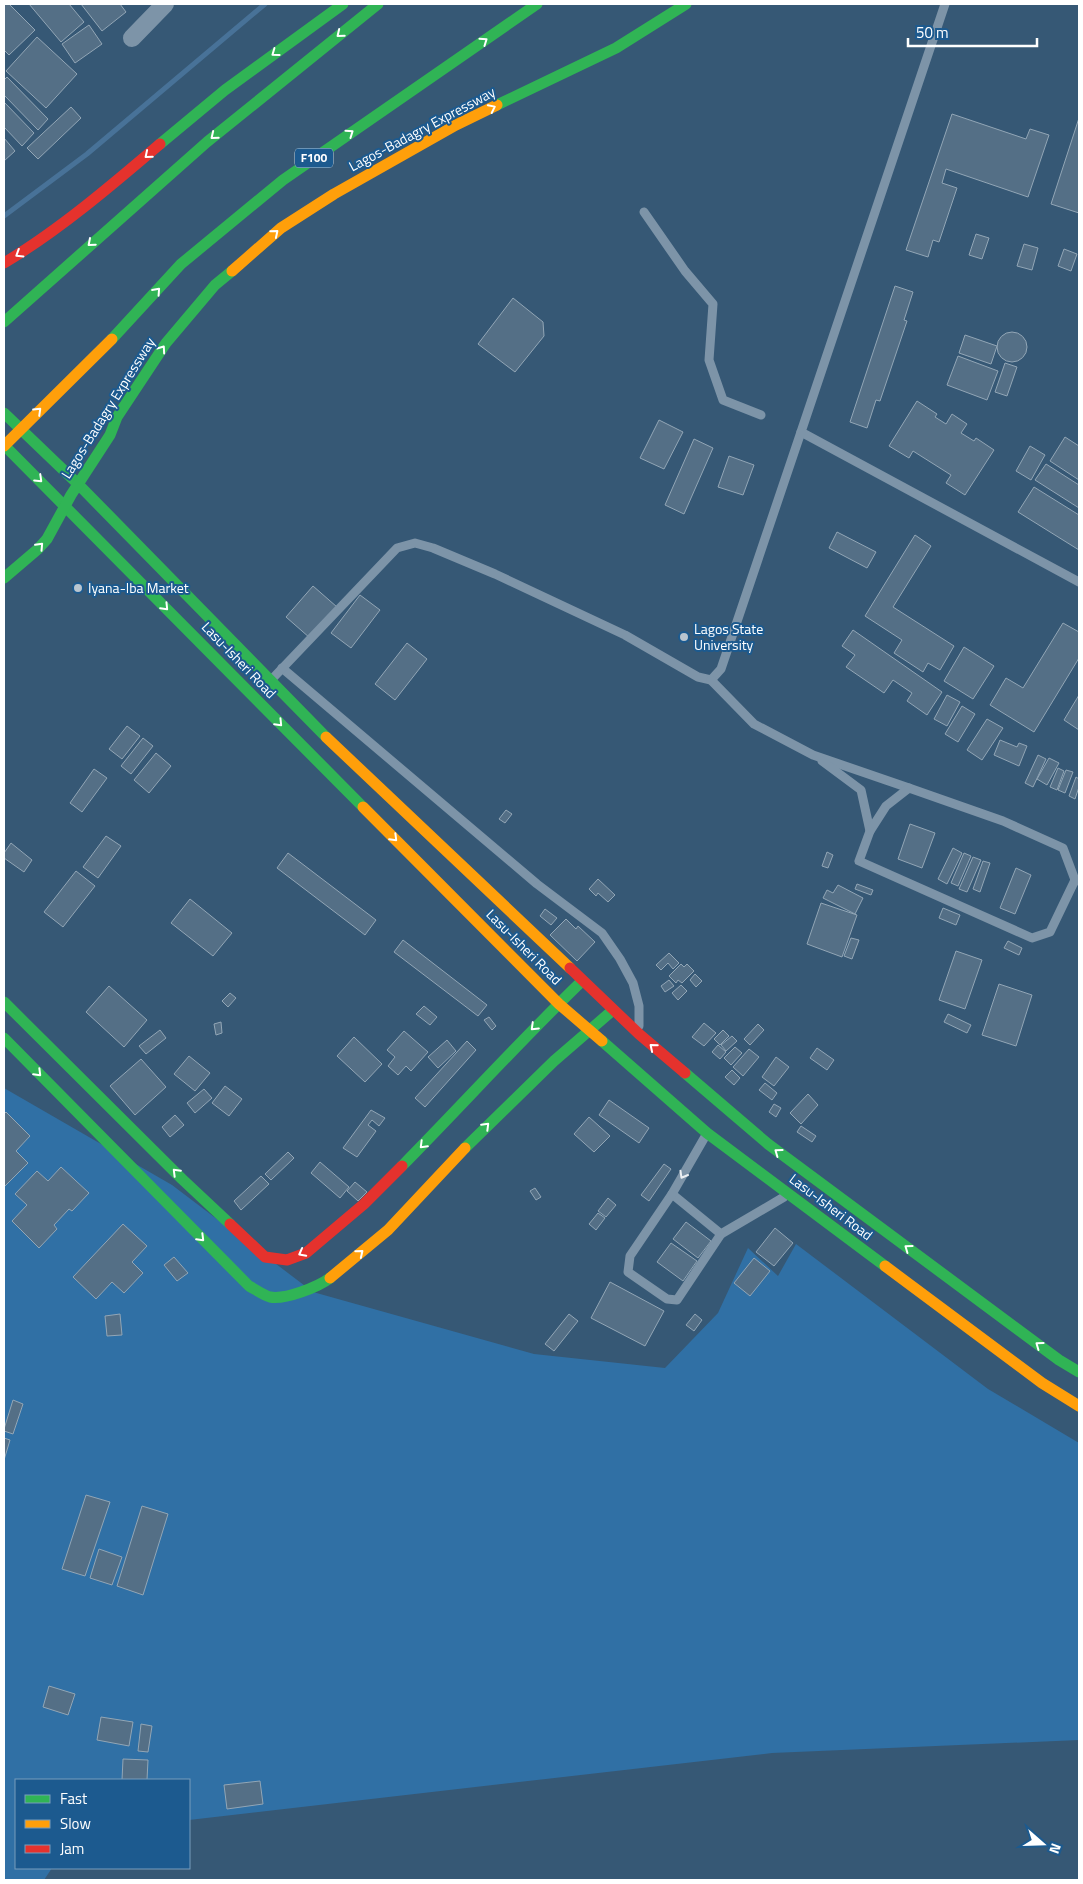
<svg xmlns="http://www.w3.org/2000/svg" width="1083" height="1884" viewBox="0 0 1083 1884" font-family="'Titillium Web',sans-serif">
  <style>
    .green { fill: #3070a5 }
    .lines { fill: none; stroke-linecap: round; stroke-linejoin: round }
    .stream { stroke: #487298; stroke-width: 5 }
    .building { fill: #546f86; stroke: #92a6b6 }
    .lane { stroke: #7d94a8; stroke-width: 9 }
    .street { stroke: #7d94a8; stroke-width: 18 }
    .fast { stroke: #30b455; stroke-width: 11 }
    .slow { stroke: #ff9f0a; stroke-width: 11 }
    .jam { stroke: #e5322d; stroke-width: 11 }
    .slow-bridge { stroke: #ff9f0a; stroke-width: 11 }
    .oneway { stroke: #fff }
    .oneway2 { stroke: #eceff2 }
    .poi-dot { fill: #b9c5cf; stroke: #1c5a8f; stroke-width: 2 }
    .labels { text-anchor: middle; stroke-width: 4; stroke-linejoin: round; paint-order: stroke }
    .shield { fill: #1c5a8f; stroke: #bbcedd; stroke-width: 1 }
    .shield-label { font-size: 12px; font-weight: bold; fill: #fff }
    .street-label { font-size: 14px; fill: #fff; stroke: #1c5a8f }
    .poi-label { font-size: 14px; fill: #fff; stroke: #1c5a8f; text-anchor: start }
  </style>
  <rect width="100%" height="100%" fill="#365875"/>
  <!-- green -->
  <polygon class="green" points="4,1088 172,1185 313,1292 534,1354 665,1368 718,1313 748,1248 778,1276 796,1244 988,1389 1079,1443 1079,1740 772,1753 189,1820 189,1780 16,1780 16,1868 52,1868 44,1880 4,1880"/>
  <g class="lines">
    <!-- stream -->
    <polyline class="stream" points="4,216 87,154 265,4"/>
  </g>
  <!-- building -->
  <g class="building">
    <polygon points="4,4 9,4 35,30 9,55 4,50"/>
    <polygon points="29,4 69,4 84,22 61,42"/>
    <polygon points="81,4 120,4 126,12 102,31"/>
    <polygon points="89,25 102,44 75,63 62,44"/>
    <polygon points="37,37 77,74 46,108 6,71"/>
    <polygon points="7,77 48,119 38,130 4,95 4,80"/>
    <polygon points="4,102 34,133 22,146 4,127"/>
    <polygon points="71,107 81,118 38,159 27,148"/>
    <polygon points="952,114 1026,139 1030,129 1049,135 1028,197 946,169 942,183 957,188 939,242 933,240 928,257 906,250"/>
    <polygon points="1079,118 1079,213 1051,204"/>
    <polygon points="4,138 15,151 4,161"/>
    <polygon points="976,234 989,238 982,259 969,255"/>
    <polygon points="1024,244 1038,248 1032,270 1017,266"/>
    <polygon points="1064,249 1077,254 1071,271 1058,266"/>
    <polygon points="895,286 913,292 904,320 907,321 880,401 876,400 867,428 850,422"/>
    <polygon points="513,298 543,322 544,336 515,372 478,344"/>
    <circle cx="1012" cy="347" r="15"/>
    <polygon points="965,335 997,346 991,364 959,353"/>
    <polygon points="958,356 998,371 987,400 947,385"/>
    <polygon points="1005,363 1017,367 1007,396 995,392"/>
    <polygon points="917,401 937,414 935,417 946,424 952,414 967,424 961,433 974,441 976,438 994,450 965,495 946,483 951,475 913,451 909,458 889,446"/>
    <polygon points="659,420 683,432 664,469 640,458"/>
    <polygon points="1065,437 1079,446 1079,480 1050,461"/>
    <polygon points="694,439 713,448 684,514 665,505"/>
    <polygon points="1030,446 1045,455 1031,480 1016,471"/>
    <polygon points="729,456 754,465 743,495 718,487"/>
    <polygon points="1046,464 1079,485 1079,508 1035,480"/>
    <polygon points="1034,487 1079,515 1079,550 1018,512"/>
    <polygon points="837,532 876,552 867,568 829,548"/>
    <polygon points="915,535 931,546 893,607 954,646 940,670 928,663 923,672 894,653 902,640 865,616"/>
    <polygon points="313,586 337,607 310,638 286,617"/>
    <polygon points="360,595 380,610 351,648 331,633"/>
    <polygon points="1063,623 1079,632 1079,658 1034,732 990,705 1006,678 1023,688"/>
    <polygon points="853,630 942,692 927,715 907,701 912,693 893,680 884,693 846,667 855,655 842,646"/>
    <polygon points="407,643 427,659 395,700 375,684"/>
    <polygon points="964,647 994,666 973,699 944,681"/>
    <polygon points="947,695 960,702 947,726 934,719"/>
    <polygon points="1079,695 1079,730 1064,720"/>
    <polygon points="962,706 975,714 958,742 945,734"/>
    <polygon points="987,719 1003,728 982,760 967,750"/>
    <polygon points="127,726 140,736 122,759 109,749"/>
    <polygon points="143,738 153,746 131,774 121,766"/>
    <polygon points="1000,740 1017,747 1019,743 1027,746 1019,766 994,755"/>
    <polygon points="156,753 171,766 149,793 134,780"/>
    <polygon points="1038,755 1046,759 1033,787 1025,783"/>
    <polygon points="1049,758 1059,763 1047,785 1037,779"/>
    <polygon points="1058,768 1064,771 1057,790 1050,787"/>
    <polygon points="94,769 107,778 82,812 70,803"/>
    <polygon points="1066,770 1073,772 1065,793 1058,790"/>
    <polygon points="1076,777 1079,779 1079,787 1075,799 1069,796"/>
    <polygon points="506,810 512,814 505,823 499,819"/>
    <polygon points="910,824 935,833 922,868 898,859"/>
    <polygon points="106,836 121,846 98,878 83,867"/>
    <polygon points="11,843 32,860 24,872 4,858 4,853"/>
    <polygon points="953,848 962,853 947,884 938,879"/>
    <polygon points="827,852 833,855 828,868 822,866"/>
    <polygon points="288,853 376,920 365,935 277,868"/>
    <polygon points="964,853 971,856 958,886 951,883"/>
    <polygon points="973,857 981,860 967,892 959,889"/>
    <polygon points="983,861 990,863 980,892 973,889"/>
    <polygon points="1016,868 1031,875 1015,914 1000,908"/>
    <polygon points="76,871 95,886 63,927 44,912"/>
    <polygon points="598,879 615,895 608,902 598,893 596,896 589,889"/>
    <polygon points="857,884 873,890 871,895 855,889"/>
    <polygon points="838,885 863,898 855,914 823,898 827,890 833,893"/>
    <polygon points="190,899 232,933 213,956 171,923"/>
    <polygon points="821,903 857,915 842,957 807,944"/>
    <polygon points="943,908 960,915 956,925 939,918"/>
    <polygon points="545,909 557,918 551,925 540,916"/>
    <polygon points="566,919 576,929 578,926 595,942 577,961 550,935"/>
    <polygon points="851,938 859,940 852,959 844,956"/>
    <polygon points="403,940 487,1005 478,1016 394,952"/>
    <polygon points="1008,941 1022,948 1019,955 1004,948"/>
    <polygon points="956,951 982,960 965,1009 939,1000"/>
    <polygon points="669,953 679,963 673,969 668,963 661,970 656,965"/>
    <polygon points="681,964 684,967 687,964 694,971 682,983 678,980 676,983 669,976"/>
    <polygon points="695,974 702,981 696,987 690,980"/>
    <polygon points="669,980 674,986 665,992 661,986"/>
    <polygon points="999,984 1032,995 1016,1046 982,1035"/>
    <polygon points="681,985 687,991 678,1000 672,993"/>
    <polygon points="109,986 147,1020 124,1047 86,1012"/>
    <polygon points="230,993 236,998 228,1007 222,1001"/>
    <polygon points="424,1006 437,1017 430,1025 416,1014"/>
    <polygon points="948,1014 971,1025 967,1033 944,1022"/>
    <polygon points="489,1017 496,1026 492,1030 484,1020"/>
    <polygon points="221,1022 222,1033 216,1035 214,1024"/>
    <polygon points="704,1023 716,1033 704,1046 692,1037"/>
    <polygon points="758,1024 764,1030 750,1045 744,1039"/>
    <polygon points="160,1030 166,1038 146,1054 139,1046"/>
    <polygon points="723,1030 729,1036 720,1045 714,1039"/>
    <polygon points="404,1031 428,1052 411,1071 406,1066 398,1075 388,1066 395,1057 387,1050"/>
    <polygon points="732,1036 737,1041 726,1051 721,1045"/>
    <polygon points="354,1037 382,1064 365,1082 337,1056"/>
    <polygon points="447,1040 456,1051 438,1068 428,1057"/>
    <polygon points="467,1041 476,1050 425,1107 415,1098"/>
    <polygon points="718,1045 726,1052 720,1059 712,1052"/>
    <polygon points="735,1047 742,1053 731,1065 724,1058"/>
    <polygon points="817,1048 834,1060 827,1070 810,1058"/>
    <polygon points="749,1049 759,1057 743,1076 733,1067"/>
    <polygon points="189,1056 210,1073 195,1091 174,1074"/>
    <polygon points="776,1057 789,1067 774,1086 762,1077"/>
    <polygon points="141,1059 166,1087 135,1115 110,1086"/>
    <polygon points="732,1070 740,1078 734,1085 725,1077"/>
    <polygon points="765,1083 777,1093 772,1100 759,1090"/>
    <polygon points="225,1086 242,1099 229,1116 212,1103"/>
    <polygon points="204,1089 212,1098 195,1113 187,1103"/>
    <polygon points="808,1094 818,1105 801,1124 790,1113"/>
    <polygon points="609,1100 649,1128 639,1143 599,1115"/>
    <polygon points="774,1104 781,1108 776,1117 769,1112"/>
    <polygon points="371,1110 385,1118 379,1126 372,1120 368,1125 376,1131 357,1157 343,1148"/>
    <polygon points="6,1112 30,1136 16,1151 28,1163 5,1186 4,1185 4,1114"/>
    <polygon points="175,1115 184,1125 170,1137 162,1127"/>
    <polygon points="589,1117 610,1136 594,1152 574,1134"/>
    <polygon points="801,1126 816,1136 812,1142 797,1132"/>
    <polygon points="288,1152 294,1158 271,1180 265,1174"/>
    <polygon points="320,1162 349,1187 340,1198 311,1173"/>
    <polygon points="664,1164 671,1169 649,1201 641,1195"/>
    <polygon points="61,1167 89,1193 72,1211 69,1209 54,1225 57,1229 39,1248 12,1221 27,1205 15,1194 37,1171 48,1181"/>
    <polygon points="261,1176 269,1184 241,1210 234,1201"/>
    <polygon points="355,1182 367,1192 358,1201 347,1191"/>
    <polygon points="535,1188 541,1197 536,1200 530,1191"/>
    <polygon points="608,1198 616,1205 606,1217 598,1211"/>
    <polygon points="598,1213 605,1218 596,1230 589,1224"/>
    <polygon points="686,1222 711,1241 698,1258 673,1239"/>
    <polygon points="123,1224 147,1246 132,1262 143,1273 124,1293 112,1282 96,1299 73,1277"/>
    <polygon points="775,1228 793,1243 774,1266 756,1252"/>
    <polygon points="671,1243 697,1261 683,1281 657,1262"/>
    <polygon points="174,1257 188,1273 177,1281 164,1265"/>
    <polygon points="754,1258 770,1271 750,1296 734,1283"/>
    <polygon points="610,1282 664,1311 645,1346 591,1318"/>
    <polygon points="120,1314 122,1335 107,1336 105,1316"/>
    <polygon points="569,1314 578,1321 554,1351 545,1344"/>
    <polygon points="695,1314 702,1320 694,1331 686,1325"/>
    <polygon points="13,1400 23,1404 13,1434 4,1431 4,1429"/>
    <polygon points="4,1438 10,1440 4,1460"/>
    <polygon points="86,1495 110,1502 85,1576 62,1569"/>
    <polygon points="142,1506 168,1514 143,1595 117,1586"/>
    <polygon points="99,1549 122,1557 112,1585 90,1578"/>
    <polygon points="49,1686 75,1694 68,1715 43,1707"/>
    <polygon points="101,1717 133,1722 129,1746 97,1740"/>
    <polygon points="141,1724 152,1726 148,1752 138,1751"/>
    <polygon points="123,1759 148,1760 147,1780 122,1780"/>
    <polygon points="260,1781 263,1804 227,1809 224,1785"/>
  </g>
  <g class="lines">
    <!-- lane -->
    <g class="lane">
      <polyline points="945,4 801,432 1079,582"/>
      <polyline points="644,212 685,271 713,304 709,360 723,400 761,415"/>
      <polyline points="282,668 537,884 602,933 620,959 633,983 639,1006 639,1026"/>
      <polyline points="273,678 397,548 415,543 433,548 495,574 625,635 698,677 711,680 721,669 801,432"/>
      <polyline points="711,680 754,724 813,755 909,788"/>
      <polyline points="822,761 861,790 870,831"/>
      <polyline points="1075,880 1063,848 1003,821 909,788 886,806 870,831 859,861 1032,938 1050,932 1075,880 1079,881"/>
      <polyline points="706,1135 672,1194 721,1234 784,1197"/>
      <polyline points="672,1194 630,1256 628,1272 667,1299 677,1300 721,1234"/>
    </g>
    <!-- street -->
    <polyline class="street" points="132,38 165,4"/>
    <!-- fast -->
    <g class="fast">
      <polyline points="497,105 616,48 686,4"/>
      <polyline points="160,144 225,90 343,4"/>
      <polyline points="4,322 207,142 378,4"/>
      <polyline points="112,339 181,264 283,180 537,4"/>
      <polyline points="4,413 78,484 326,737"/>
      <polyline points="4,445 363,807"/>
      <polyline points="4,578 38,549 47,539 71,495 110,435 117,417 166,343 215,285 232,271"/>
      <polyline points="4,1002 182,1179 230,1224"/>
      <path d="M4 1038 249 1286C255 1289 263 1295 270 1297 285 1300 318 1287 330 1278"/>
      <polyline points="602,1041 707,1133 885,1266"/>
      <polyline points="685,1073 768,1144 1059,1360 1079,1372"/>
      <polyline points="465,1148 554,1061 613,1010"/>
      <path d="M402 1166C463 1104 520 1041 582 981"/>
    </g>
    <!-- slow -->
    <g class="slow">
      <polyline points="232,271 281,228 334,194 456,125 497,105"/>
      <polyline points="326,737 570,968"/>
      <polyline points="363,807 559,1004 602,1041"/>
      <polyline points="885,1266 1042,1383 1079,1406"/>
      <polyline points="330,1278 388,1230 465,1148"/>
    </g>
    <!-- jam -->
    <g class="jam">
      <path d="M4 263C58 231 112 185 160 144"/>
      <polyline points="570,968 639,1034 685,1073"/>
      <polyline points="230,1224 265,1257 287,1260 306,1253 364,1204 402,1166"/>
    </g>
    <!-- slow-bridge -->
    <polyline class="slow-bridge" points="4,446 112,339"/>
  </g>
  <!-- one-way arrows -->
  <defs><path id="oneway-chevron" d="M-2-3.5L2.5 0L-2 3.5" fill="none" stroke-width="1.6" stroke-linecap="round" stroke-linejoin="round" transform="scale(1.25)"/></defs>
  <g class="oneway">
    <use href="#oneway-chevron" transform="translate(340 34) rotate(141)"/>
    <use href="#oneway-chevron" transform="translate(484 41) rotate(-35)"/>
    <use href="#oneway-chevron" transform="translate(275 53) rotate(144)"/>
    <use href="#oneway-chevron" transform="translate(492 108) rotate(-26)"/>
    <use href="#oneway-chevron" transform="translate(350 133) rotate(-35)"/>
    <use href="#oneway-chevron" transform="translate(214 136) rotate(141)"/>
    <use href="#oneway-chevron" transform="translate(148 155) rotate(140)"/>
    <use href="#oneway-chevron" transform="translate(275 233) rotate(-40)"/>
    <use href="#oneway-chevron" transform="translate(91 243) rotate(139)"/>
    <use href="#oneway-chevron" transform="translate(19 254) rotate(148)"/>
    <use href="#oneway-chevron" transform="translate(157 291) rotate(-48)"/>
    <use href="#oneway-chevron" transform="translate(162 349) rotate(-55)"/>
    <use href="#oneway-chevron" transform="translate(38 411) rotate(-44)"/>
    <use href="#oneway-chevron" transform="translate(39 479) rotate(44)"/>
    <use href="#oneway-chevron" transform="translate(40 546) rotate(-47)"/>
    <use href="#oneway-chevron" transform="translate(165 607) rotate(46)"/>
    <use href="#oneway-chevron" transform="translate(279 723) rotate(46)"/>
    <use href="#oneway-chevron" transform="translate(394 838) rotate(45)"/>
    <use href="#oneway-chevron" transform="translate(534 1027) rotate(136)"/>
    <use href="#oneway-chevron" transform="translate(653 1047) rotate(-140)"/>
    <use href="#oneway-chevron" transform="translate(38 1073) rotate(45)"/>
    <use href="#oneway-chevron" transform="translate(486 1126) rotate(-45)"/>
    <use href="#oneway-chevron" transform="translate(423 1145) rotate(135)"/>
    <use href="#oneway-chevron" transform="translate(778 1152) rotate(-144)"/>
    <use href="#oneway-chevron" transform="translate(176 1172) rotate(-135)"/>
    <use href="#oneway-chevron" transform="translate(201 1238) rotate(45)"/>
    <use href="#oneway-chevron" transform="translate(908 1248) rotate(-144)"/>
    <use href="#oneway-chevron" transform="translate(302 1253) rotate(152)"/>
    <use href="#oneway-chevron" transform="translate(360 1253) rotate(-39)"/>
    <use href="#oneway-chevron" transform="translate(1039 1345) rotate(-144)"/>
  </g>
  <use class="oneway2" href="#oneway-chevron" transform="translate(683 1175) rotate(120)"/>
  <!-- markers -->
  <g class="poi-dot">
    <circle cx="78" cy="588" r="5"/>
    <circle cx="684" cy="637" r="5"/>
  </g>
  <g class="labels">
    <!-- shield labels -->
    <rect class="shield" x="295" y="148.5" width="38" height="19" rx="4"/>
    <g class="shield-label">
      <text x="314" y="162">F100</text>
    </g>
    <!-- street labels -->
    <g class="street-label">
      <text transform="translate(422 129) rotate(-28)" y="5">Lagos-Badagry Expressway</text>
      <text transform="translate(108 408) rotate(-58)" y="5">Lagos-Badagry Expressway</text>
      <text transform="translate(239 660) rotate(46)" y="5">Lasu-Isheri Road</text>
      <text transform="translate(524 947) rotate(45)" y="5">Lasu-Isheri Road</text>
      <text transform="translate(831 1207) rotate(37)" y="5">Lasu-Isheri Road</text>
    </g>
    <!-- poi labels -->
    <g class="poi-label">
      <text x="88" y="593">Iyana-Iba Market</text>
      <text x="694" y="634">Lagos State<tspan x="694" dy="16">University</tspan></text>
    </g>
  </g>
  <!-- border -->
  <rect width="1083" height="1884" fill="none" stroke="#ffffff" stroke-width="10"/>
  <!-- legend -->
  <rect x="15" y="1779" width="175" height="90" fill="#1c5a8f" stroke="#779cbc"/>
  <rect x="25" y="1795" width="25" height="8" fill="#30b455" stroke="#779cbc"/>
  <text x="60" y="1804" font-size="15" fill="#ffffff">Fast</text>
  <rect x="25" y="1820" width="25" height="8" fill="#ff9f0a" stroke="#779cbc"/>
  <text x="60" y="1829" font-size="15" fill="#ffffff">Slow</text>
  <rect x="25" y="1845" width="25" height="8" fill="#e5322d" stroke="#779cbc"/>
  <text x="60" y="1854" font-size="15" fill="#ffffff">Jam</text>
  <!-- north arrow -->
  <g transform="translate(1043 1844) rotate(110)" stroke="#1c5a8f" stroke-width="4" paint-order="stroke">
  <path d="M0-4L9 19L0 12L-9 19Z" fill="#ffffff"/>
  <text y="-8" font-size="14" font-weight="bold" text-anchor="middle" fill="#ffffff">N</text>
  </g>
  <!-- scale -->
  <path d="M908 38v8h129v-8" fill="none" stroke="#ffffff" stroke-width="2.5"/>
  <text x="916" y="38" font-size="15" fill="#ffffff" stroke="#1c5a8f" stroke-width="4" paint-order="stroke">50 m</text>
</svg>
